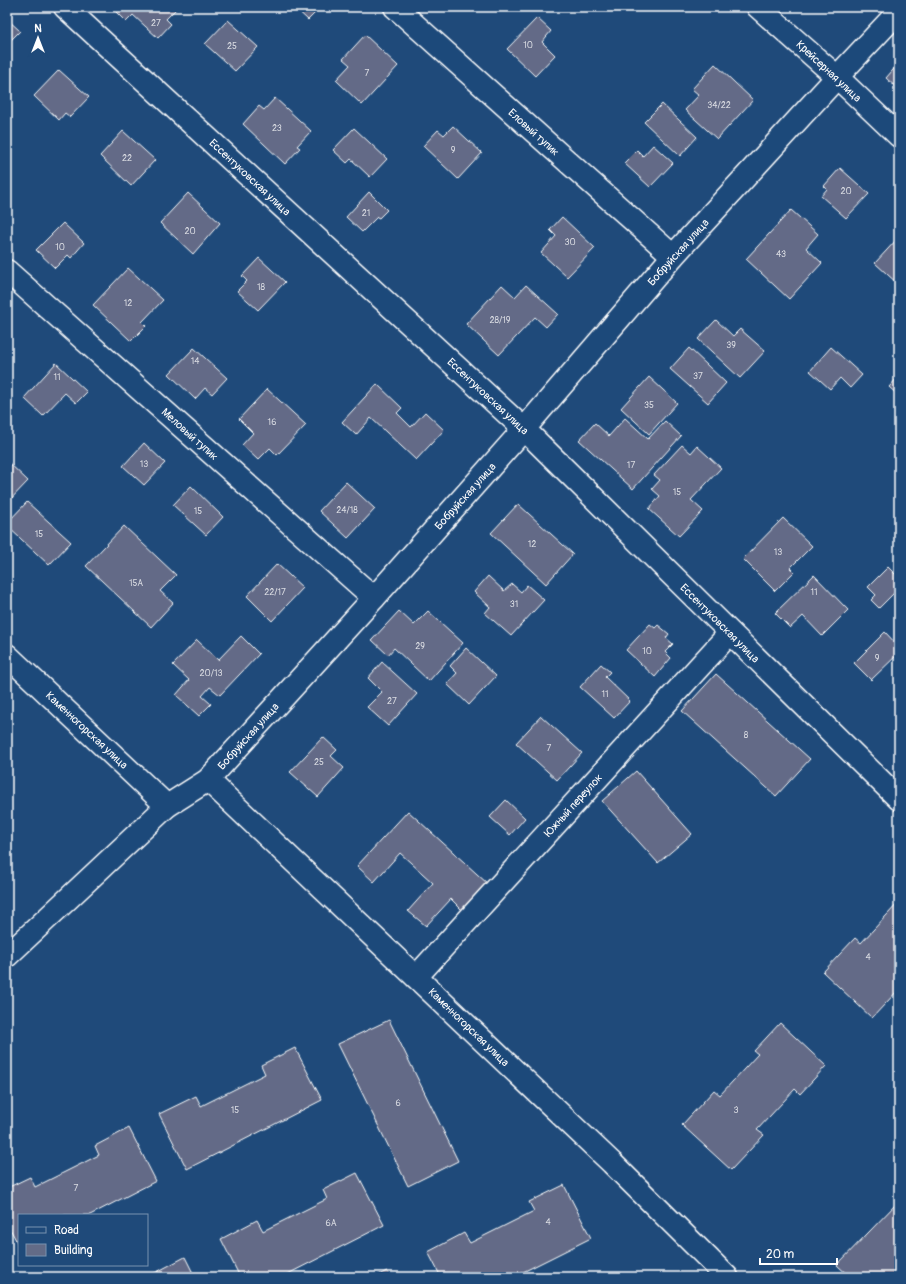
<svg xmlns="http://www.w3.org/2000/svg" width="906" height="1284" viewBox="0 0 906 1284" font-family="Pangolin,sans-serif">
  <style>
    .building { fill: #636b87; stroke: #fff }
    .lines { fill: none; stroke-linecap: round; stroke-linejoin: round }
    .minor-casing { stroke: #fff; stroke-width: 25 }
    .minor { stroke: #1f4a7a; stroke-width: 22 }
    .labels { text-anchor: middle; stroke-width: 4; stroke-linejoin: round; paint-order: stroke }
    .number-label { font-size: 9px; fill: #d8dae1 }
    .street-label { font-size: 11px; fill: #fff; stroke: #1f4a7a }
  </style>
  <rect width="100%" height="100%" fill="#1f4a7a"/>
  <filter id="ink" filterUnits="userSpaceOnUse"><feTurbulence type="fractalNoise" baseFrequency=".025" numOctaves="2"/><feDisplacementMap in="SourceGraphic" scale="8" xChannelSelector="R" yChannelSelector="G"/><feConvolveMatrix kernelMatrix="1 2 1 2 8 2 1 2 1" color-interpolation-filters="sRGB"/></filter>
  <g filter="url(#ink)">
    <!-- building -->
    <g class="building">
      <polygon points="111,7 178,7 166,19 171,24 158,38 133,15 126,22"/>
      <polygon points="294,7 321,7 308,20"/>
      <polygon points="537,18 551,31 542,42 555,55 535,76 507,49"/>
      <polygon points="7,19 20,31 7,44"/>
      <polygon points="228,20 258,47 235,71 205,44"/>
      <polygon points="365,35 398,66 362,105 336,80 350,65 343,59"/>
      <polygon points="899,63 899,90 886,78"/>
      <polygon points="715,64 753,100 717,139 685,110 699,95 692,89"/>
      <polygon points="59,70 89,97 70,117 65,113 59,120 34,96"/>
      <polygon points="275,98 311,131 297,146 300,148 285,164 243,124 259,106 264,110"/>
      <polygon points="662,104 697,137 680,156 644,122"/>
      <polygon points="453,126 482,153 458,179 423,146 438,130 444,135"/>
      <polygon points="354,128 387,159 370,177 351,159 347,163 333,150"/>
      <polygon points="123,131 155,160 131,186 100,156"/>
      <polygon points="653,145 673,163 650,187 624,163 637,150 643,156"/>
      <polygon points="840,168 869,194 846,218 821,196 827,189 824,186"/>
      <polygon points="369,192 387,210 379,218 377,217 362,232 346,217"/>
      <polygon points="188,193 220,223 193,254 160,223"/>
      <polygon points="791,210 818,234 806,248 822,263 789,299 746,259"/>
      <polygon points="562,217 595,248 567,277 541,253 556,236 550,230"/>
      <polygon points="63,223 84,243 71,258 68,255 55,268 36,250"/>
      <polygon points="899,237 899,285 875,263"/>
      <polygon points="259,258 285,282 258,310 237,291 247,281 242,276"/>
      <polygon points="128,268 163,300 142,322 146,326 131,341 93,305"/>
      <polygon points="502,285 515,297 526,285 558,314 546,327 535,317 499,355 466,324"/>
      <polygon points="716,320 733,336 740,329 765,351 740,378 698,339"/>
      <polygon points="831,347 862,375 850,388 840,378 830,389 810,371"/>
      <polygon points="194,348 227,378 212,394 205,388 195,399 169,374"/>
      <polygon points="689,348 726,383 708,403 670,369"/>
      <polygon points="56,363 87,392 76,403 65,393 43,416 24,398"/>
      <polygon points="899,376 899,396 889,387"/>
      <polygon points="649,377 677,403 649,434 621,408"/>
      <polygon points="377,384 402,408 397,413 411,427 425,412 444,430 416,460 371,418 356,435 342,422"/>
      <polygon points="267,389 306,425 277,455 270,448 258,460 242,445 253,433 239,419"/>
      <polygon points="625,418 648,439 665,421 681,436 633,489 579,440 595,423 609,436"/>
      <polygon points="144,443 165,463 144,485 123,466"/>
      <polygon points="682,445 691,453 697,446 721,468 691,500 703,511 679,536 649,509 660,496 652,489 660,480 654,475"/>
      <polygon points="7,461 28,481 7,503"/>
      <polygon points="346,482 375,509 348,538 319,511"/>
      <polygon points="191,486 223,517 206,535 173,505"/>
      <polygon points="27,502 71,542 49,565 7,526 7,523"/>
      <polygon points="518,504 573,554 546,584 491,533"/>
      <polygon points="783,518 812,546 790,568 794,572 775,591 743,559"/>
      <polygon points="124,526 176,575 160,591 173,603 151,627 86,566"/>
      <polygon points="277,564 303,588 272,621 247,596"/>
      <polygon points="888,567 899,578 899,588 879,608 871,600 876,595 868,587"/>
      <polygon points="814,575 848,610 822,636 803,616 790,628 775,613"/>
      <polygon points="488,576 504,591 512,584 521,592 527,585 544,600 511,636 485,613 490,607 474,592"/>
      <polygon points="399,611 414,625 428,611 463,643 429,681 394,648 388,655 372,640"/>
      <polygon points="650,624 655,628 658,625 669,634 666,638 673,644 665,652 671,658 655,677 626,650"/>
      <polygon points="885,632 899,647 899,653 871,680 854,663"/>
      <polygon points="241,636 259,654 220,695 210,687 202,696 211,704 199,716 176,695 189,680 173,665 197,640 218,660"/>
      <polygon points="466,648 496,676 469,705 447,684 457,673 450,666"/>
      <polygon points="382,662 417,694 388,726 367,707 382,692 368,678"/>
      <polygon points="601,664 610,672 605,677 630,701 614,718 580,687"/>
      <polygon points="716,674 810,759 776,796 682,711"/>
      <polygon points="541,716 582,753 557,780 516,743"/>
      <polygon points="323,737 337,750 331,756 344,768 318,797 290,772"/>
      <polygon points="636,771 692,834 658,863 602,801"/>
      <polygon points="506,800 525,818 510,835 490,817"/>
      <polygon points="408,811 488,884 463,911 451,899 426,926 408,911 433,883 400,853 374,882 357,866"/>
      <polygon points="899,894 899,989 872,1018 823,972 855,938 861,943 899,902 895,898"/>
      <polygon points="389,1020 458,1161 408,1186 338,1044"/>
      <polygon points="780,1023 826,1066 800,1094 795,1089 757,1130 764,1135 731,1170 682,1125 714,1090 720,1095 758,1054 754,1051"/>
      <polygon points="295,1048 322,1100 187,1169 159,1114 196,1096 201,1106 265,1074 261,1065"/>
      <polygon points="129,1128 156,1181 90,1215 19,1215 19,1246 7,1223 7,1188 30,1177 35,1187 99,1155 95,1146"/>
      <polygon points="357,1173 384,1225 282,1277 240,1277 221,1239 257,1220 263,1231 327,1199 323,1190"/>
      <polygon points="564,1185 591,1238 513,1277 441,1277 428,1252 464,1233 470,1243 534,1211 529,1202"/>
      <polygon points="899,1201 899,1276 850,1277 837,1265"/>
      <polygon points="185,1257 195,1277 152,1277 151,1275"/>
      <polygon points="387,1271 391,1277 374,1277"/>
    </g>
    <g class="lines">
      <defs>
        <g id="minor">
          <polyline points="65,7 524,429 899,799"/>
          <polyline points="395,7 673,256"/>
          <polyline points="758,7 837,77 899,136"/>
          <polyline points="7,271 374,598"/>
          <polyline points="7,655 167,806"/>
          <polyline points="208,780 612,1163 727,1277"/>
          <polyline points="7,956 167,806 208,780 374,598 524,429 673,256 837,77 899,11"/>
          <polyline points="416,977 730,633"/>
        </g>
      </defs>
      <!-- minor casing -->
      <use href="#minor" class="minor-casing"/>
      <!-- minor -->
      <use href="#minor" class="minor"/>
    </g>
  </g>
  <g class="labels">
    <!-- number labels -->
    <g class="number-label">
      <text x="156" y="26">27</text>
      <text x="528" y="48">10</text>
      <text x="232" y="49">25</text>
      <text x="367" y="76">7</text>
      <text x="719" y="108">34/22</text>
      <text x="277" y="131">23</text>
      <text x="453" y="153">9</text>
      <text x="127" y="161">22</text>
      <text x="846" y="194">20</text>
      <text x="366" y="216">21</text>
      <text x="190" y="234">20</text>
      <text x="570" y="245">30</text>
      <text x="60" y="250">10</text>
      <text x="781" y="257">43</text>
      <text x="261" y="290">18</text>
      <text x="128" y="306">12</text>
      <text x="500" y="323">28/19</text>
      <text x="731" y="348">39</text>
      <text x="195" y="364">14</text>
      <text x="698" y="379">37</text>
      <text x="57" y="380">11</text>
      <text x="649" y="408">35</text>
      <text x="272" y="425">16</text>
      <text x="144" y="467">13</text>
      <text x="631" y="468">17</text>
      <text x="677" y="495">15</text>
      <text x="347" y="513">24/18</text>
      <text x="198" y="514">15</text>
      <text x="39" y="537">15</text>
      <text x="532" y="547">12</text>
      <text x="778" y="555">13</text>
      <text x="136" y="586">15А</text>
      <text x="275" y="595">22/17</text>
      <text x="814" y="595">11</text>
      <text x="514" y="607">31</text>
      <text x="420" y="649">29</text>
      <text x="647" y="654">10</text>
      <text x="877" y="661">9</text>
      <text x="211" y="676">20/13</text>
      <text x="605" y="697">11</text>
      <text x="392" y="704">27</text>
      <text x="746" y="738">8</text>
      <text x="549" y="751">7</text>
      <text x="319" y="765">25</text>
      <text x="868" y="960">4</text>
      <text x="398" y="1106">6</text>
      <text x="235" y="1113">15</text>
      <text x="736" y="1113">3</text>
      <text x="76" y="1191">7</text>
      <text x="548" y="1225">4</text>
      <text x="331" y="1226">6А</text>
    </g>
    <!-- street labels -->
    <g class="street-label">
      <text transform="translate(829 71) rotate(43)" y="4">Крейсерная улица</text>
      <text transform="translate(534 132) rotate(42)" y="4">Еловый тупик</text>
      <text transform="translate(250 177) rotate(43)" y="4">Ессентуковская улица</text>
      <text transform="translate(678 252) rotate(-48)" y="4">Бобруйская улица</text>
      <text transform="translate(488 396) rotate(43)" y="4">Ессентуковская улица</text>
      <text transform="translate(190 434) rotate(42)" y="4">Меловый тупик</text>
      <text transform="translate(465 496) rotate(-48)" y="4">Бобруйская улица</text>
      <text transform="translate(720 623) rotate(45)" y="4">Ессентуковская улица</text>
      <text transform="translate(87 730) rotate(43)" y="4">Каменногорская улица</text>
      <text transform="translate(248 736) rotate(-48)" y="4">Бобруйская улица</text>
      <text transform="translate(573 805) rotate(-48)" y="4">Южный переулок</text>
      <text transform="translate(469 1027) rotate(44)" y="4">Каменногорская улица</text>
    </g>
  </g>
  <!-- margin -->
  <rect width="906" height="1284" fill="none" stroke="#1f4a7a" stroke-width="24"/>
  <rect x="12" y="12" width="882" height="1260" fill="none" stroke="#fff" stroke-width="1.5" filter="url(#ink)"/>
  <!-- legend -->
  <rect x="18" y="1214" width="130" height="52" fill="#1f4a7a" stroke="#7992af"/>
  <rect x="26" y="1227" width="20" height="6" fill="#1f4a7a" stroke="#7992af"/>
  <text x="54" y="1234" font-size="12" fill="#ffffff">Road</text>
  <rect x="26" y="1244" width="20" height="12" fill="#636b87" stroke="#7992af"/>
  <text x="54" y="1254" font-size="12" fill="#ffffff">Building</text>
  <!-- north arrow -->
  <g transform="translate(38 38)" stroke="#1f4a7a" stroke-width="3" paint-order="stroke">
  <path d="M0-3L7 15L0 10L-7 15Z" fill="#ffffff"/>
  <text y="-6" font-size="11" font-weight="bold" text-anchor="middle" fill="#ffffff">N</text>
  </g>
  <!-- scale -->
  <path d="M760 1258v6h77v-6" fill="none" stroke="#ffffff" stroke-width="2"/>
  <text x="766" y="1258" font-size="12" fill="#ffffff" stroke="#1f4a7a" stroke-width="3" paint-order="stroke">20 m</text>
</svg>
